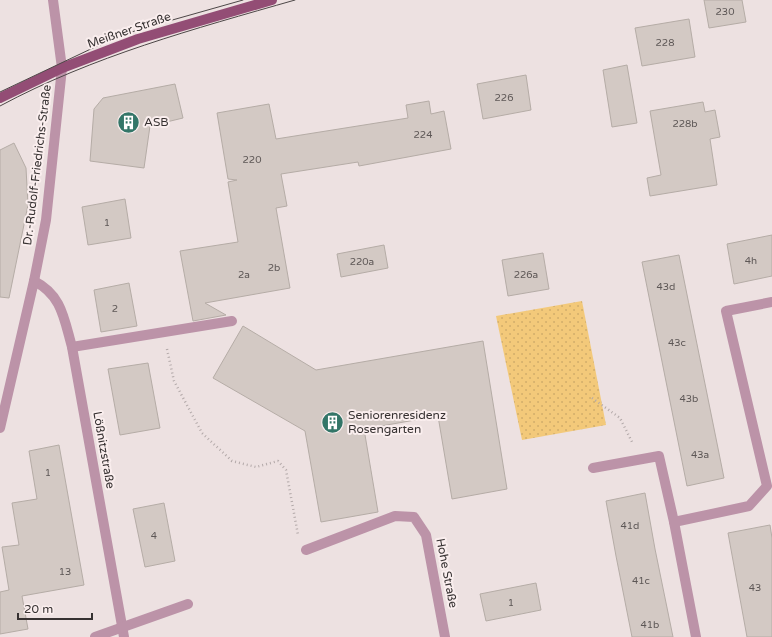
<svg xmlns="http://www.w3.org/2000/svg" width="772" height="637" viewBox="0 0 772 637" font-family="'Varela Round',sans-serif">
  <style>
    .park { fill: url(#park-dots) }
    .building { fill: #d3c9c4; stroke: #b5aca6 }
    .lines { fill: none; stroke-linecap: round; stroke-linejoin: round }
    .path { stroke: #b3a9a9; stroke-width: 2.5; stroke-dasharray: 1 3; stroke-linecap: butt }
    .minor { stroke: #bc93a8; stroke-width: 10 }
    .major { stroke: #934d75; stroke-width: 10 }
    .tram { stroke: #4d4747; stroke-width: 1 }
    .labels { text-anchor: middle; stroke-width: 4; stroke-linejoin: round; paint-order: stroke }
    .number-label { font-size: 10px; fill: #5d5756 }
    .street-label { font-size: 12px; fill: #363131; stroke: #faeeee }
    .poi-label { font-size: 12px; fill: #363131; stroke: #faeeee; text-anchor: start }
  </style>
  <defs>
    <pattern id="park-dots" width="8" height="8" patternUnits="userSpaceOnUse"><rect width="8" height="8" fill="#f3c97a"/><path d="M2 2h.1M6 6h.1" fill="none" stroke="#d1ad6a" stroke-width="1.8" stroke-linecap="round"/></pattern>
  </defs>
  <rect width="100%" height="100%" fill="#ede1e1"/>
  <!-- park -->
  <polygon class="park" points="582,301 606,425 522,440 496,316"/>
  <!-- building -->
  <g class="building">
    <polygon points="704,0 742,0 746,22 709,28"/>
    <polygon points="689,19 695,57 642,66 635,28"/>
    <polygon points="627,65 637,123 612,127 603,70"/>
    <polygon points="526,75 531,110 483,119 477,84"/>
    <polygon points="175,84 183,118 150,126 144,168 90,161 94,109 103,98"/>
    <polygon points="429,101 431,114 444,111 451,149 359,166 358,162 281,174 287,206 276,208 290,288 205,303 226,315 193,321 180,251 238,242 228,182 237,180 228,179 217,113 269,104 276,139 408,118 406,105"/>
    <polygon points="703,102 705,112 715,110 720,137 710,139 717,185 650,196 647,178 661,175 650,111"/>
    <polygon points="14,143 26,168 28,205 9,298 0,297 0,150"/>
    <polygon points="125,199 131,238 88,245 82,207"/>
    <polygon points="772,235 772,276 734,284 727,244"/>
    <polygon points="384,245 388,268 341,277 337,254"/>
    <polygon points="543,253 549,289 508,296 502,260"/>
    <polygon points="679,255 724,478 687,486 642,262"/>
    <polygon points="129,283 137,326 101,332 94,290"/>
    <polygon points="243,326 316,370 483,341 507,489 452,499 438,416 364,429 378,512 321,522 305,431 213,378"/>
    <polygon points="148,363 160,428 120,435 108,369"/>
    <polygon points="59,445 84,585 22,596 28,629 0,634 0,592 9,590 2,547 19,545 12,503 37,499 29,451"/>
    <polygon points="645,493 655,549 673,637 632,637 616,556 606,501"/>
    <polygon points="164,503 175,561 145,567 133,509"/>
    <polygon points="770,525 772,538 772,637 747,637 728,533"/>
    <polygon points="536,583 541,610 486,621 480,594"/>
  </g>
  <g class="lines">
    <!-- path -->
    <g class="path">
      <polyline points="167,349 174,381 202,433 232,461 256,467 278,461 286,470 298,535"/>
      <polyline points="592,398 620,418 633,444"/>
    </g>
    <!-- minor -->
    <g class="minor">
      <path d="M34 281C62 295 64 319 72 347L124 637"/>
      <polyline points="72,347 232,321"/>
      <polyline points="0,428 34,281 46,220 62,68 53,0"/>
      <polyline points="593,468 659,456 674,522"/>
      <polyline points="306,550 395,516 414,517 426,535 445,637"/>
      <polyline points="95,637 188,604"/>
      <polyline points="696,637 674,522 749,506 767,486 726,311 772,302"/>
    </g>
    <!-- major -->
    <polyline class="major" points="0,98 62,68 138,39 272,0"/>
    <!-- tram -->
    <g class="tram">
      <polyline points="0,92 95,47 137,30 243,0"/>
      <path d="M0 106C93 56 194 29 295 0"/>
    </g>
  </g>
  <!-- icons -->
  <defs>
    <symbol id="building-disc" viewBox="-11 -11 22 22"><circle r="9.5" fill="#337668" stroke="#faeeee"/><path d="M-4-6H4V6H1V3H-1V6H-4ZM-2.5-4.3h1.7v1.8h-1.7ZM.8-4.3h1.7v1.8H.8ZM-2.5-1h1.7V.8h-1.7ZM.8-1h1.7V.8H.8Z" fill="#fff"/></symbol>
  </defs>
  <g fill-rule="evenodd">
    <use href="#building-disc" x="116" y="110" width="25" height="25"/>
    <use href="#building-disc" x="320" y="410" width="25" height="25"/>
  </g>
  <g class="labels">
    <!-- number labels -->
    <g class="number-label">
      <text x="725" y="15">230</text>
      <text x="665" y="46">228</text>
      <text x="504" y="101">226</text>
      <text x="685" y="127">228b</text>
      <text x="423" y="138">224</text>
      <text x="252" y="163">220</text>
      <text x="107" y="226">1</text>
      <text x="751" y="264">4h</text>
      <text x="362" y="265">220a</text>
      <text x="274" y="271">2b</text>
      <text x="244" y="278">2a</text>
      <text x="526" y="278">226a</text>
      <text x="666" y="290">43d</text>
      <text x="115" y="312">2</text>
      <text x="677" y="346">43c</text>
      <text x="689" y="402">43b</text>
      <text x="700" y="458">43a</text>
      <text x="48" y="476">1</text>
      <text x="630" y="529">41d</text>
      <text x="154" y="539">4</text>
      <text x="65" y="575">13</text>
      <text x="641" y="584">41c</text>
      <text x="755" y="591">43</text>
      <text x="511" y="606">1</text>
      <text x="650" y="628">41b</text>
    </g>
    <!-- street labels -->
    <g class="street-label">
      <text transform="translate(129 30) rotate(-19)" y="4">Meißner Straße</text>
      <text transform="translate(37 165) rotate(-83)" y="4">Dr.-Rudolf-Friedrichs-Straße</text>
      <text transform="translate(104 450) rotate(80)" y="4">Lößnitzstraße</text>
      <text transform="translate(447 573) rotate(79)" y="4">Hohe Straße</text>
    </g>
    <!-- poi labels -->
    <g class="poi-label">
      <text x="144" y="126">ASB</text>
      <text x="348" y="419">Seniorenresidenz<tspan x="348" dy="14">Rosengarten</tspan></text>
    </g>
  </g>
  <!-- scale -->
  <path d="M18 613v6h74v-6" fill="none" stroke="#363131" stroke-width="2"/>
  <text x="24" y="613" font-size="12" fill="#363131" stroke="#faeeee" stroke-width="3" paint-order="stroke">20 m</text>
</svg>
